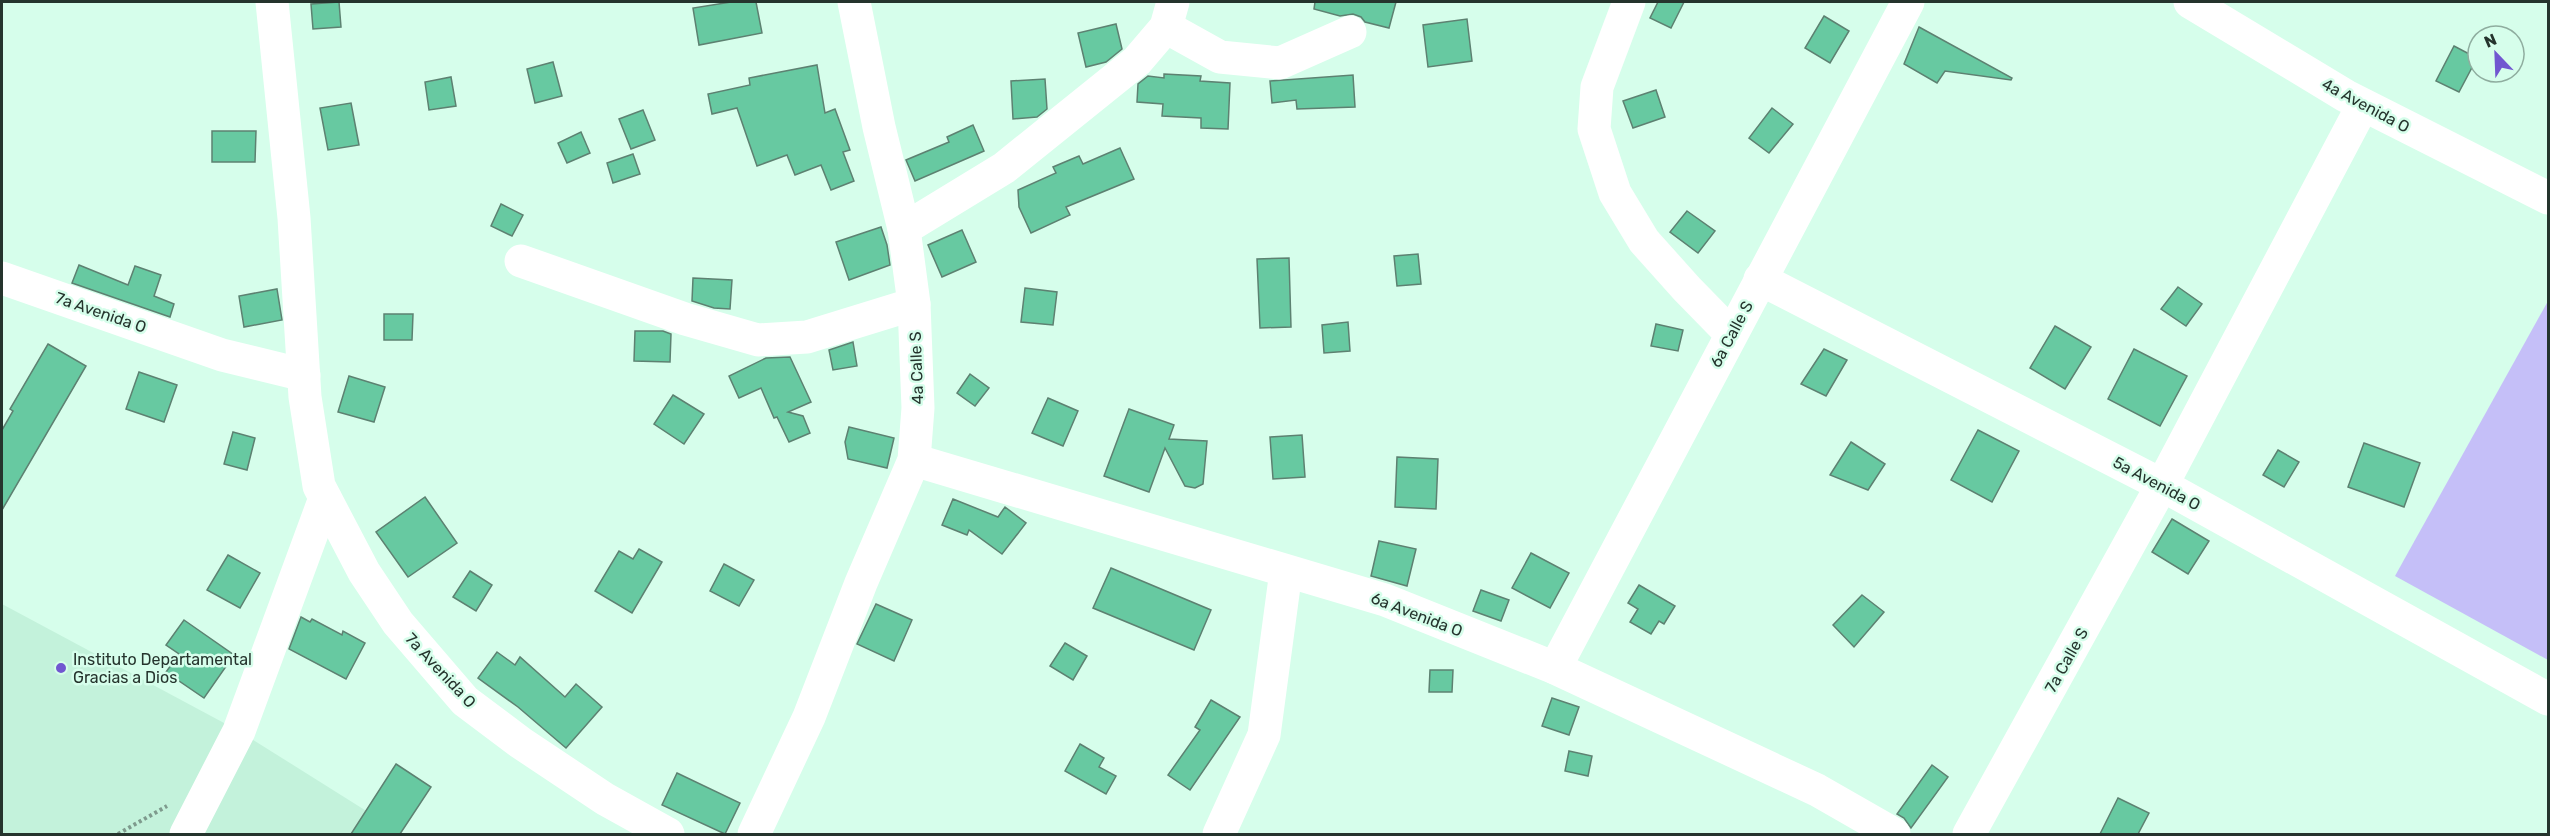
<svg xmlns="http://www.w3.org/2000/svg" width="2550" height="836" viewBox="0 0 2550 836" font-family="Rubik,sans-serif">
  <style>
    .built { fill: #c3f2db }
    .green { fill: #c5bff8 }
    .building { fill: #67c9a1; stroke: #5d8171; stroke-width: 1.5 }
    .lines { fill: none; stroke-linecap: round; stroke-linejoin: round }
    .path { stroke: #7e9a8d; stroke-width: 4; stroke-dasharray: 3 3; stroke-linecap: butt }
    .minor { stroke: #fff; stroke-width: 33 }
    .poi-dot { fill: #7157d0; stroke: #d6feeb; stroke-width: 2 }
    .labels { text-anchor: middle; stroke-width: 5; stroke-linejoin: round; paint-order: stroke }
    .street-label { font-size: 16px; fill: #25342d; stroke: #d6feeb }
    .poi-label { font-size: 16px; fill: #25342d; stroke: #d6feeb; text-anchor: start }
  </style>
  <rect width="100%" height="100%" fill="#d6feeb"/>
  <!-- built -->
  <polygon class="built" points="2,604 239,731 403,834 2,834"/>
  <!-- green -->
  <polygon class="green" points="2548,301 2548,660 2395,576"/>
  <!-- building -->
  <g class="building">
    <polygon points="339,2 341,27 313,29 311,4"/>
    <polygon points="731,2 756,2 762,33 699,45 693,8"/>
    <polygon points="1315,2 1396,2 1389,28 1365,22 1361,17 1353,14 1340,16 1314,9"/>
    <polygon points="1658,2 1684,2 1671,28 1650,18"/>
    <polygon points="1824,16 1849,31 1830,63 1805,48"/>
    <polygon points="1467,19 1472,61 1428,67 1423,25"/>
    <polygon points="1116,24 1122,49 1106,62 1086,67 1078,33"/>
    <polygon points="1919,27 2012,78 2011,80 1945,71 1937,83 1904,64"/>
    <polygon points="2454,46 2477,58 2459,92 2436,81"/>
    <polygon points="553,62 562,96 535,103 527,69"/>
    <polygon points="817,65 825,113 835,109 850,150 843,152 854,181 831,190 821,165 795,175 787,155 757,166 737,108 712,114 708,94 750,85 749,78"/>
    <polygon points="1164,74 1201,76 1200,81 1230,83 1228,129 1201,128 1201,118 1162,116 1163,104 1137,102 1138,84 1148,76 1164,78"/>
    <polygon points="1353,75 1355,107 1297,109 1296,100 1272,103 1270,81"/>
    <polygon points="451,77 456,106 429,110 425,82"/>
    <polygon points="1045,79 1047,109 1037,117 1013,119 1011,81"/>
    <polygon points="1656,90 1665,117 1633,128 1623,101"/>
    <polygon points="351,103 359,145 328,150 320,108"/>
    <polygon points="1772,108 1793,124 1769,153 1749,138"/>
    <polygon points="643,110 655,140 631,149 619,119"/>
    <polygon points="973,125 984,151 915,181 906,160 949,142 947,137"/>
    <polygon points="212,131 256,131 255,162 212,162"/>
    <polygon points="581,132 590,153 567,163 558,143"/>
    <polygon points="1120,148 1134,179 1066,207 1070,215 1031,233 1019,207 1018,190 1056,173 1053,167 1079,156 1083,164"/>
    <polygon points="633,154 640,174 613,183 607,163"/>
    <polygon points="501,204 523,215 512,236 491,226"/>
    <polygon points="1687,211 1715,231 1698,253 1670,232"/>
    <polygon points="881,227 887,245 890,265 849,280 836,242"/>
    <polygon points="962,230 976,262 942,277 928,245"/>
    <polygon points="1418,254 1421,284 1397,286 1394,256"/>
    <polygon points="1289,258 1291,327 1260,328 1257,259"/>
    <polygon points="79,265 128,285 135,266 161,275 154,296 174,304 170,317 72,283"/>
    <polygon points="693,278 732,280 730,309 714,308 692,301"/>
    <polygon points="2178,287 2202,304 2186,326 2161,309"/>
    <polygon points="1025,288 1057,292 1053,325 1021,322"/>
    <polygon points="277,289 282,320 244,327 239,296"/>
    <polygon points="384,314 413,314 412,340 384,340"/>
    <polygon points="1348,322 1350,351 1324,353 1322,325"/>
    <polygon points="1656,324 1683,330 1678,351 1651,346"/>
    <polygon points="2055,326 2091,347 2065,389 2030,368"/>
    <polygon points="635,331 663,331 671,334 670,362 634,361"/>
    <polygon points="853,342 857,366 833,370 829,350"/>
    <polygon points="48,344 86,366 2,510 2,430 13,411 10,409"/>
    <polygon points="1824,349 1847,360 1826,396 1801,384"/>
    <polygon points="2134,349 2187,376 2160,426 2108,399"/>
    <polygon points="790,357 811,402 788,412 803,416 810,433 789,442 777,417 774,418 761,388 739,398 729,376 766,358"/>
    <polygon points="139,372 177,385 164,422 126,409"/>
    <polygon points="970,374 989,388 975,406 957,393"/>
    <polygon points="349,376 385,387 374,422 338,412"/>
    <polygon points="673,395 704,414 684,444 654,424"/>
    <polygon points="1048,398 1078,411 1063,446 1032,433"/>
    <polygon points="1129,409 1174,425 1169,439 1207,441 1203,484 1195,488 1185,486 1165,448 1149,492 1104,476"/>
    <polygon points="849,427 894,438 887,468 848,459 845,442"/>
    <polygon points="1978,430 2019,451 1992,502 1951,480"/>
    <polygon points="233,432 255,438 247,470 224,464"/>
    <polygon points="1302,435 1305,477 1273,479 1270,437"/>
    <polygon points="1851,442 1885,464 1868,490 1830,475"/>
    <polygon points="2364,443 2420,463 2404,507 2348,487"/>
    <polygon points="2278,450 2299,462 2284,487 2263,475"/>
    <polygon points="1397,457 1438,459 1436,509 1395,507"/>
    <polygon points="425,497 457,543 408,577 376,532"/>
    <polygon points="953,499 998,517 1005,507 1026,523 1002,554 969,530 967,535 942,525"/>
    <polygon points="2172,519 2209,541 2188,574 2152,552"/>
    <polygon points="1379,541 1416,549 1407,586 1371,576"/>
    <polygon points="639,549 662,562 632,613 595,591 619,551 633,559"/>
    <polygon points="1531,553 1569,573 1550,608 1512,588"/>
    <polygon points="228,555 260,573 240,608 207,590"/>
    <polygon points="724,564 754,580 739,606 710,591"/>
    <polygon points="1111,568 1211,610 1194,650 1093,608"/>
    <polygon points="470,571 492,585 476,611 453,597"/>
    <polygon points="1639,585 1675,606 1664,624 1659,621 1651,634 1630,622 1638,609 1628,603"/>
    <polygon points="1481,590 1509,600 1501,621 1473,611"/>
    <polygon points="1862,595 1884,612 1854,647 1833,625"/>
    <polygon points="876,604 912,620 894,661 857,644"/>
    <polygon points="301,617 310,622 312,619 342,635 343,631 365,643 346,679 289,649"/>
    <polygon points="184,620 234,655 204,698 166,672 179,654 166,645"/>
    <polygon points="1065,643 1087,656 1073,680 1050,666"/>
    <polygon points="497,652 515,665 520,657 565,697 576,684 602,707 566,748 518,707 478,678"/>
    <polygon points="1430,670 1453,670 1452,692 1429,692"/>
    <polygon points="1552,698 1579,707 1569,735 1542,726"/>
    <polygon points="1211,700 1240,717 1190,790 1168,775 1200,730 1195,727"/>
    <polygon points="1080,744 1104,758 1099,767 1116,776 1106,794 1065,771"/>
    <polygon points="1569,751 1592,756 1588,776 1565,771"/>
    <polygon points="396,764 431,787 400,834 351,834"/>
    <polygon points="1932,765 1948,777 1911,828 1904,818 1897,814"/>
    <polygon points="677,773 740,803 725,834 662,805"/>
    <polygon points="2118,798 2149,813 2138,834 2100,834"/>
  </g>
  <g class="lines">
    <!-- path -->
    <polyline class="path" points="118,834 167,806"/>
    <!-- minor -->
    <g class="minor">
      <polyline points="272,2 294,218 305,397 319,486 364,572 398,623 465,701 521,743 605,799 668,834"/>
      <polyline points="1629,2 1597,87 1594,129 1615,193 1644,241 1687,289 1731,334"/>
      <polyline points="2190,2 2346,96 2548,198"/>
      <polyline points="1166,27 1220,57 1280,63 1350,32"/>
      <polyline points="904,229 1004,168 1137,61 1166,27 1173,2"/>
      <polyline points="521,261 685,319 758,340 807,337 914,304"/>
      <polyline points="2,278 222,355 304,375"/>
      <polyline points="1760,279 2162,485 2548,699"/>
      <polyline points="914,460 1385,600 1555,668 1817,790 1894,834"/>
      <polyline points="1555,668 1908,2"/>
      <polyline points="186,834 239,731 325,498"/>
      <polyline points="754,834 809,717 861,583 914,460 918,408 914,304 904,229 879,127 854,2"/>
      <polyline points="1219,834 1264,735 1286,571"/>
      <polyline points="1969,834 2162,485 2363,105"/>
    </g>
  </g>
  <!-- markers -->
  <circle class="poi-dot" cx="61" cy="668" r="6"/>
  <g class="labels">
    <!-- street labels -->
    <g class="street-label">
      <text transform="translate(2366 105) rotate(28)" y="6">4a Avenida O</text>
      <text transform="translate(101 312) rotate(19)" y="6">7a Avenida O</text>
      <text transform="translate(1731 334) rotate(-62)" y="6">6a Calle S</text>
      <text transform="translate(916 368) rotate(-92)" y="6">4a Calle S</text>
      <text transform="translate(2157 483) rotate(28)" y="6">5a Avenida O</text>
      <text transform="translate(1417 614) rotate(21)" y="6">6a Avenida O</text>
      <text transform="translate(2066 660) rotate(-61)" y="6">7a Calle S</text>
      <text transform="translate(441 670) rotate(47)" y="6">7a Avenida O</text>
    </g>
    <!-- poi labels -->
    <g class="poi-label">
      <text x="73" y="665">Instituto Departamental<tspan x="73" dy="18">Gracias a Dios</tspan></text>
    </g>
  </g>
  <!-- border -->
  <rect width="2550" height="836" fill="none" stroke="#25342d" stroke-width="6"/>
  <!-- north arrow -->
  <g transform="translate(2496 54) rotate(337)"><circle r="28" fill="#d6feeb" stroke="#8fad9f" stroke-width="1.5"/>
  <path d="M0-4.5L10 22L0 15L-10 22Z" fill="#7157d0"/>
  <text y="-9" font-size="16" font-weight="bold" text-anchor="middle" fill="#25342d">N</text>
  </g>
</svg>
